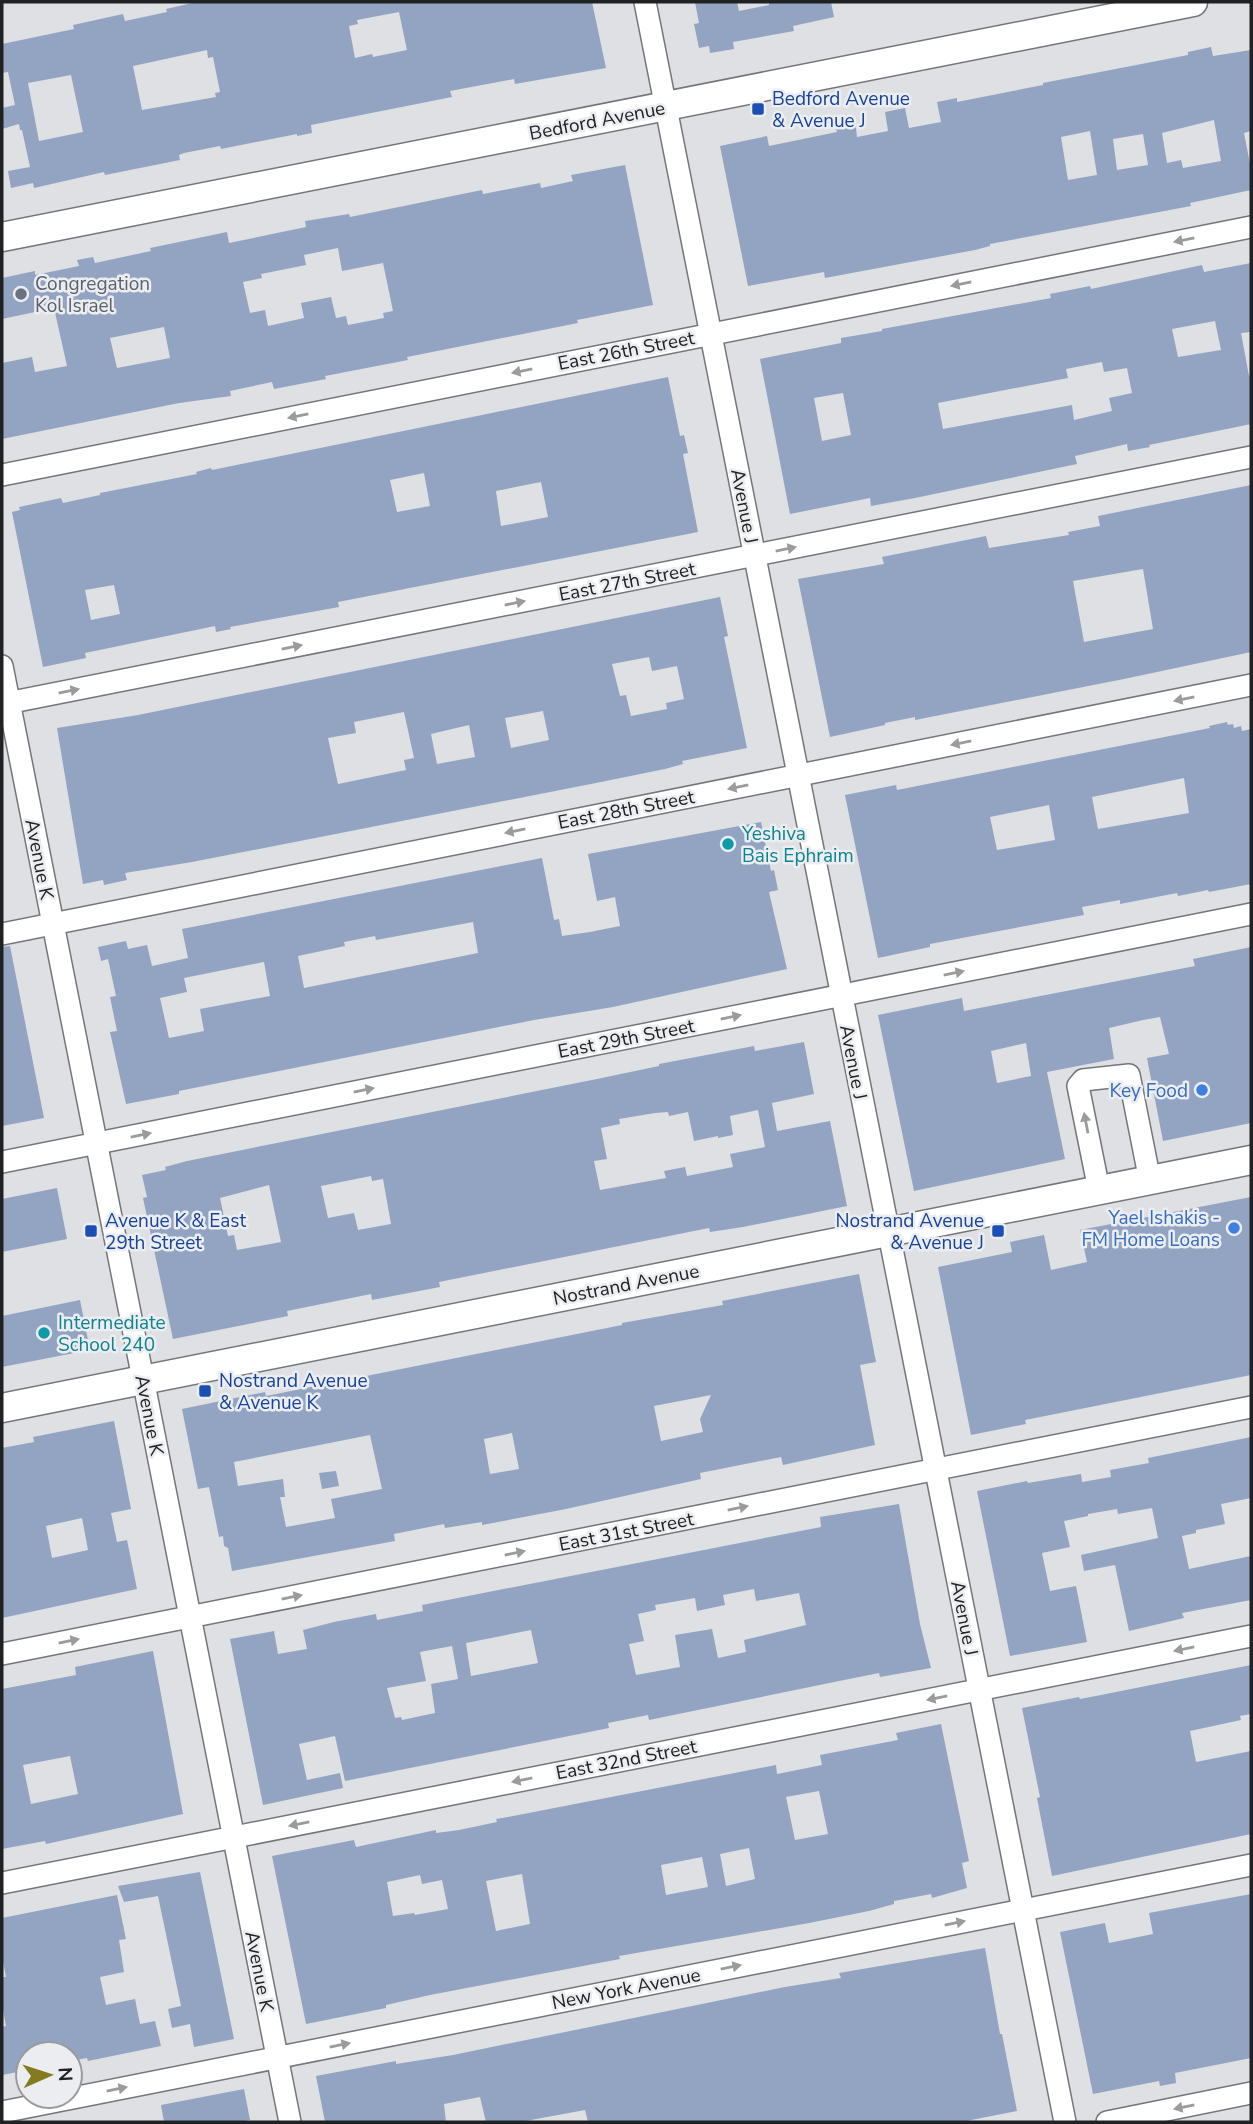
<svg xmlns="http://www.w3.org/2000/svg" width="1253" height="2124" viewBox="0 0 1253 2124" font-family="'Nunito Sans',sans-serif">
  <style>
    .building { fill: #92a4c2; fill-rule: evenodd }
    .lines { fill: none; stroke-linecap: round; stroke-linejoin: round }
    .minor-casing { stroke: #757679; stroke-width: 24 }
    .major-casing { stroke: #757679; stroke-width: 31 }
    .minor { stroke: #fff; stroke-width: 21 }
    .major { stroke: #fff; stroke-width: 28 }
    .oneway { fill: #9b9b9c }
    .transit-dot { fill: #1a4fb4; stroke: #ecedf0; stroke-width: 2.5 }
    .worship-dot { fill: #6b7280; stroke: #ecedf0; stroke-width: 2.5 }
    .culture-dot { fill: #0f9aa8; stroke: #ecedf0; stroke-width: 2.5 }
    .shop-dot { fill: #3f7fe0; stroke: #ecedf0; stroke-width: 2.5 }
    .labels { text-anchor: middle; stroke-width: 5; stroke-linejoin: round; paint-order: stroke }
    .transit-label { font-size: 19px; fill: #164399; stroke: #ecedf0; text-anchor: start }
    .street-label { font-size: 19px; fill: #202122; stroke: #ecedf0 }
    .worship-label { font-size: 19px; fill: #5b616d; stroke: #ecedf0; text-anchor: start }
    .culture-label { font-size: 19px; fill: #0d838f; stroke: #ecedf0; text-anchor: start }
    .shop-label { font-size: 19px; fill: #366cbe; stroke: #ecedf0; text-anchor: end }
  </style>
  <rect width="100%" height="100%" fill="#dee0e3"/>
  <!-- building -->
  <g class="building">
    <path d="M197 2H592L606 68 515 84 514 79 450 91 452 97 311 125 312 133 297 136V134L221 149 220 146 184 153 179 155 180 160 105 175 104 172 34 188 33 183 11 188 8 171 30 167 22 130H20L19 124 2 129V108L15 105 8 72 2 73V44L74 29 73 25 123 14 125 21 167 12 166 9ZM399 12 407 50 373 57 372 54 355 58 349 26 358 24 357 20ZM207 50 208 58 213 57 220 92 215 93 216 97 142 110 133 66ZM71 75 83 132 39 141 28 83Z"/>
    <polygon points="695,2 737,2 739,11 769,5 769,2 831,2 834,17 793,26 794,31 733,42 734,49 710,53 709,46 699,48 694,24 699,23"/>
    <path d="M1211 47 1213 56 1251 50V131L1244 133 1251 169V190L1190 203 1191 206 990 244V246L975 250 825 278 824 272 748 286 720 146 767 136 769 146 837 132 835 123 855 120 857 137 888 131 885 112 905 108 909 128 941 122 937 102 957 98V102L1043 85V83L1188 55V52ZM1214 120 1221 161 1183 168 1181 160 1167 163 1162 133ZM1090 131 1097 175 1068 180 1061 137ZM1143 134 1148 165 1117 170 1113 139Z"/>
    <path d="M625 165 653 305 577 320 578 323 407 357 408 360 325 376 326 379 274 389 272 382 230 391 231 396 179 403 2 439V363L32 357 35 372 67 366 54 308 2 319V278L35 271V275L79 266 77 260 93 257 95 263 151 251 150 248 227 232 229 243 306 227 305 221 349 214 350 217 482 190 483 194 540 183 541 188 573 181 571 175ZM338 248 342 271 383 263 393 311 383 313 384 318 348 325 346 316 336 318 331 297 301 303 304 318 268 326 265 310 250 313 243 282 262 278 261 274 306 265 304 255ZM164 327 170 358 117 368 110 338Z"/>
    <path d="M1251 263V332L1241 333 1249 376 1251 375V424L1149 445 1150 447 1128 451 1127 444 1075 456 1077 464 915 498 871 506 870 498 790 514 760 359 841 343V338L882 331V329L1051 298 1050 294 1090 286 1091 289 1202 265 1204 272ZM1215 321 1221 350 1178 357 1172 329ZM1102 362 1104 372 1127 368 1132 393 1109 398 1112 411 1074 420 1072 405 943 429 938 403 1068 378 1066 369ZM843 393 851 435 822 441 814 398Z"/>
    <path d="M668 377 680 436 684 435 688 453 683 454 698 532 338 602 339 607 230 627 231 629 216 632 215 626 85 653 86 658 43 667 12 512 20 510 19 507 61 498 63 503 100 495V493L197 474 196 472 211 468 212 470ZM424 473 430 506 397 512 390 480ZM541 482 548 517 501 526 496 491ZM114 585 120 614 91 620 85 590Z"/>
    <path d="M1251 485V652L1124 679 915 720V717L885 723V725L830 737 798 579 884 564 882 557 986 536 989 548 1069 535 1068 532 1100 526 1098 516ZM1143 569 1153 629 1084 642 1073 581Z"/>
    <path d="M720 597 728 636 724 637 747 748 682 761 683 764 665 769 596 783 192 862 125 873 127 880 104 885 103 880 83 884 57 728 138 715ZM649 657 652 671 677 666 684 699 666 703 667 709 631 716 626 695 620 696 612 664ZM543 711 549 740 511 748 505 718ZM404 712 414 758 404 760 406 770 338 784 328 738 356 733 354 722ZM469 725 475 757 437 764 431 734Z"/>
    <path d="M1227 722 1228 725 1233 724 1234 728 1241 726 1242 731 1251 729V884L1209 892 1208 890 1178 896 1177 893 1120 904V900L1082 907 1084 915 930 944V947L878 958 845 795 896 785 897 790 1210 728 1209 726ZM1184 778 1189 813 1098 829 1092 797ZM1049 805 1055 840 997 850 990 817Z"/>
    <path d="M761 822 771 871 774 870 778 890 769 892 787 969 613 1007 534 1020 179 1091V1094L126 1104 110 1032 117 1031 110 997 116 996 108 959 101 961 98 947 126 941 128 949 147 945 152 966 188 958 182 929 542 858 554 920 559 919 562 936 590 932 620 926 615 897 597 901 588 854ZM473 922 478 953 304 988 298 956 345 946 344 942 375 936 376 940ZM264 962 270 996 200 1009 204 1031 169 1038 160 998 187 992 184 978Z"/>
    <polygon points="10,946 44,1118 2,1126 2,947"/>
    <path d="M1251 947V1123L1163 1141 1147 1058 1169 1054 1160 1017 1143 1020 1109 1028 1114 1059 1047 1072 1065 1159 914 1191 878 1015 962 998 964 1011 1195 966 1193 959ZM1026 1043 1031 1076 997 1083 991 1051Z"/>
    <path d="M804 1042 814 1094 772 1103 777 1131 830 1121 847 1206 743 1227 710 1232 709 1228 439 1282 440 1287 372 1300 371 1294 287 1311 288 1316 173 1339 143 1198 147 1197 142 1175 166 1170 165 1167 187 1161 597 1079 659 1066V1064L754 1046 755 1051ZM758 1110 765 1147 730 1154 733 1167 687 1176 685 1167 664 1171 666 1178 600 1190 594 1161 607 1159 601 1128 620 1124 619 1119 655 1113 668 1112 669 1116 688 1112 694 1141 718 1136V1138L733 1135 730 1116ZM371 1176 372 1181 383 1179 391 1224 358 1230 354 1213 328 1218 321 1186ZM269 1185 281 1242 237 1250 234 1235 228 1236 220 1198Z"/>
    <polygon points="57,1188 67,1239 2,1252 2,1199"/>
    <polygon points="1251,1197 1251,1375 1025,1420 1026,1424 971,1435 938,1267 1012,1252 1010,1242 1044,1235 1051,1270 1087,1262 1080,1230"/>
    <path d="M859 1274 876 1362 860 1365 875 1445 783 1465 781 1457 700 1473 701 1479 566 1509 482 1525V1522L445 1528 444 1524 394 1534 395 1541 232 1571 228 1548 224 1546 223 1536 219 1537 209 1487 198 1489 182 1409 265 1392 266 1396 622 1325V1323L723 1305 722 1301ZM711 1395 700 1419 703 1432 661 1441 654 1406ZM512 1433 519 1469 490 1474 484 1439ZM370 1435 382 1489 331 1499 335 1518 286 1527 280 1497H285L283 1479 238 1486 234 1462Z"/>
    <polygon points="80,1300 90,1350 2,1367 2,1316"/>
    <path d="M114 1421 131 1509 111 1513 117 1542 127 1540 137 1589 2 1618V1448L34 1442 33 1437ZM82 1518 88 1550 52 1558 46 1526Z"/>
    <polygon points="1251,1437 1251,1498 1221,1504 1225,1524 1196,1530 1196,1533 1182,1536 1189,1569 1251,1556 1251,1600 1182,1613 1184,1618 1129,1631 1115,1565 1084,1571 1081,1555 1158,1538 1152,1508 1118,1514 1117,1509 1088,1514 1088,1516 1064,1521 1070,1547 1042,1553 1050,1591 1076,1586 1087,1642 1010,1656 977,1491 1027,1481 1028,1483 1081,1474 1082,1482 1111,1477 1110,1470 1149,1463 1148,1458"/>
    <polygon points="336,1471 339,1486 322,1489 319,1473"/>
    <path d="M899 1504 920 1624 931 1668 880 1677 879 1673 849 1679 649 1720 648 1715 608 1723 609 1728 345 1781 335 1736 299 1744 307 1780 340 1773 343 1788 263 1805 230 1639 274 1631 278 1654 307 1649 303 1630 334 1622 376 1614 377 1620 423 1611 422 1605 821 1527 820 1517ZM754 1589 756 1601 799 1593 806 1625 744 1640 746 1652 718 1658 712 1629 675 1635 680 1667 636 1675 629 1644 644 1641 638 1614 656 1610 655 1605 695 1598 697 1611 725 1605 723 1595ZM531 1630 538 1663 471 1676 466 1643ZM452 1646 458 1679 431 1684 435 1713 402 1720 401 1717 395 1718 387 1688 426 1681 420 1652Z"/>
    <path d="M153 1651 183 1814 46 1844 45 1841 2 1849V1689L76 1675 75 1667ZM70 1756 78 1794 31 1804 23 1765Z"/>
    <polygon points="1251,1665 1251,1714 1240,1716 1241,1720 1190,1731 1196,1762 1251,1751 1251,1834 1052,1876 1037,1798 1040,1797 1022,1708 1079,1697 1080,1699 1101,1695"/>
    <path d="M941 1724 969 1861 962 1863 967 1888 932 1898 931 1894 894 1901V1904L869 1911 809 1923 619 1956 620 1959 430 1995 386 2005V2008L306 2024 272 1856 354 1840 356 1847 436 1830V1833L459 1830 497 1822 496 1819 508 1817 776 1765 777 1774 822 1765 820 1755 898 1740 896 1733ZM819 1791 828 1834 795 1840 786 1797ZM749 1848 755 1879 726 1886 720 1854ZM702 1857 708 1887 666 1895 661 1865ZM522 1874 530 1924 496 1931 486 1881ZM420 1875 422 1884 442 1880 448 1909 415 1915 414 1913 393 1916 387 1882Z"/>
    <polygon points="200,1872 234,2039 194,2047 190,2024 172,2028 168,2009 181,2006 158,1896 124,1902 118,1886"/>
    <polygon points="1251,1894 1251,2058 1175,2073 1176,2083 1160,2086 1159,2081 1093,2094 1060,1932 1105,1923 1109,1943 1153,1934 1149,1913"/>
    <polygon points="117,1895 126,1939 119,1940 124,1972 100,1977 106,2005 135,1999 140,2024 155,2021 161,2046 88,2061 87,2058 70,2061 70,2054 28,2054 28,2070 2,2075 2,2027 6,2026 2,2004 2,1977 6,1977 2,1956 2,1918"/>
    <polygon points="985,1948 1000,2034 1002,2034 1017,2111 961,2122 588,2122 585,2110 520,2122 486,2122 480,2097 444,2104 446,2122 325,2122 316,2076 396,2061 396,2064 453,2055 785,1987 841,1978 839,1973"/>
    <polygon points="244,2089 250,2120 237,2122 164,2122 161,2105"/>
  </g>
  <g class="lines">
    <defs>
      <g id="minor">
        <polyline points="645,2 1065,2122"/>
        <polyline points="2,475 1251,227"/>
        <polyline points="2,666 290,2122"/>
        <polyline points="2,704 1251,457"/>
        <polyline points="2,934 1251,685"/>
        <polyline points="2,1162 1251,914"/>
        <polyline points="1099,1190 1078,1086 1083,1080 1129,1075 1150,1181"/>
        <polyline points="2,1654 1251,1407"/>
        <polyline points="2,1883 1251,1636"/>
        <polyline points="2,2112 1251,1865"/>
        <polyline points="1107,2122 1251,2093"/>
      </g>
      <g id="major">
        <polyline points="2,237 1193,2"/>
        <polyline points="2,1408 1251,1160"/>
      </g>
    </defs>
    <!-- minor casing -->
    <use href="#minor" class="minor-casing"/>
    <!-- major casing -->
    <use href="#major" class="major-casing"/>
    <!-- minor -->
    <use href="#minor" class="minor"/>
    <!-- major -->
    <use href="#major" class="major"/>
  </g>
  <!-- one-way arrows -->
  <defs><path id="oneway-solid" d="M-6-.8H1V-3.2L6.5 0L1 3.2V.8H-6Z" transform="scale(1.75)"/></defs>
  <g class="oneway">
    <use href="#oneway-solid" transform="translate(1184 240) rotate(169)"/>
    <use href="#oneway-solid" transform="translate(961 284) rotate(169)"/>
    <use href="#oneway-solid" transform="translate(522 371) rotate(169)"/>
    <use href="#oneway-solid" transform="translate(298 416) rotate(169)"/>
    <use href="#oneway-solid" transform="translate(786 549) rotate(-11)"/>
    <use href="#oneway-solid" transform="translate(515 603) rotate(-11)"/>
    <use href="#oneway-solid" transform="translate(292 647) rotate(-11)"/>
    <use href="#oneway-solid" transform="translate(69 691) rotate(-11)"/>
    <use href="#oneway-solid" transform="translate(1184 699) rotate(169)"/>
    <use href="#oneway-solid" transform="translate(961 743) rotate(169)"/>
    <use href="#oneway-solid" transform="translate(738 787) rotate(169)"/>
    <use href="#oneway-solid" transform="translate(515 831) rotate(169)"/>
    <use href="#oneway-solid" transform="translate(954 973) rotate(-11)"/>
    <use href="#oneway-solid" transform="translate(731 1017) rotate(-11)"/>
    <use href="#oneway-solid" transform="translate(364 1090) rotate(-11)"/>
    <use href="#oneway-solid" transform="translate(1086 1123) rotate(-101)"/>
    <use href="#oneway-solid" transform="translate(141 1135) rotate(-11)"/>
    <use href="#oneway-solid" transform="translate(738 1508) rotate(-11)"/>
    <use href="#oneway-solid" transform="translate(515 1553) rotate(-11)"/>
    <use href="#oneway-solid" transform="translate(292 1597) rotate(-11)"/>
    <use href="#oneway-solid" transform="translate(69 1641) rotate(-11)"/>
    <use href="#oneway-solid" transform="translate(1184 1649) rotate(169)"/>
    <use href="#oneway-solid" transform="translate(937 1698) rotate(169)"/>
    <use href="#oneway-solid" transform="translate(522 1780) rotate(169)"/>
    <use href="#oneway-solid" transform="translate(299 1824) rotate(169)"/>
    <use href="#oneway-solid" transform="translate(955 1923) rotate(-11)"/>
    <use href="#oneway-solid" transform="translate(731 1967) rotate(-11)"/>
    <use href="#oneway-solid" transform="translate(340 2045) rotate(-11)"/>
    <use href="#oneway-solid" transform="translate(117 2089) rotate(-11)"/>
    <use href="#oneway-solid" transform="translate(1184 2107) rotate(169)"/>
  </g>
  <!-- markers -->
  <g class="transit-dot">
    <rect x="751" y="102" width="14" height="14" rx="3.5"/>
    <rect x="84" y="1224" width="14" height="14" rx="3.5"/>
    <rect x="991" y="1224" width="14" height="14" rx="3.5"/>
    <rect x="198" y="1384" width="14" height="14" rx="3.5"/>
  </g>
  <circle class="worship-dot" cx="21" cy="294" r="7"/>
  <g class="culture-dot">
    <circle cx="728" cy="844" r="7"/>
    <circle cx="44" cy="1333" r="7"/>
  </g>
  <g class="shop-dot">
    <circle cx="1202" cy="1090" r="7"/>
    <circle cx="1234" cy="1228" r="7"/>
  </g>
  <g class="labels">
    <!-- transit labels -->
    <g class="transit-label">
      <text x="772" y="105">Bedford Avenue<tspan x="772" dy="22">&amp; Avenue J</tspan></text>
      <text x="105" y="1227">Avenue K &amp; East<tspan x="105" dy="22">29th Street</tspan></text>
      <text x="984" y="1227" text-anchor="end">Nostrand Avenue<tspan x="984" dy="22">&amp; Avenue J</tspan></text>
      <text x="219" y="1387">Nostrand Avenue<tspan x="219" dy="22">&amp; Avenue K</tspan></text>
    </g>
    <!-- street labels -->
    <g class="street-label">
      <text transform="translate(597 120) rotate(-11)" y="7">Bedford Avenue</text>
      <text transform="translate(626 350) rotate(-11)" y="7">East 26th Street</text>
      <text transform="translate(745 506) rotate(79)" y="7">Avenue J</text>
      <text transform="translate(627 581) rotate(-11)" y="7">East 27th Street</text>
      <text transform="translate(626 809) rotate(-11)" y="7">East 28th Street</text>
      <text transform="translate(40 859) rotate(79)" y="7">Avenue K</text>
      <text transform="translate(626 1038) rotate(-11)" y="7">East 29th Street</text>
      <text transform="translate(854 1062) rotate(79)" y="7">Avenue J</text>
      <text transform="translate(626 1284) rotate(-11)" y="7">Nostrand Avenue</text>
      <text transform="translate(150 1415) rotate(79)" y="7">Avenue K</text>
      <text transform="translate(626 1531) rotate(-11)" y="7">East 31st Street</text>
      <text transform="translate(965 1618) rotate(79)" y="7">Avenue J</text>
      <text transform="translate(626 1759) rotate(-11)" y="7">East 32nd Street</text>
      <text transform="translate(260 1971) rotate(79)" y="7">Avenue K</text>
      <text transform="translate(626 1988) rotate(-11)" y="7">New York Avenue</text>
    </g>
    <!-- worship labels -->
    <g class="worship-label">
      <text x="35" y="290">Congregation<tspan x="35" dy="22">Kol Israel</tspan></text>
    </g>
    <!-- culture labels -->
    <g class="culture-label">
      <text x="742" y="840">Yeshiva<tspan x="742" dy="22">Bais Ephraim</tspan></text>
      <text x="58" y="1329">Intermediate<tspan x="58" dy="22">School 240</tspan></text>
    </g>
    <!-- shop labels -->
    <g class="shop-label">
      <text x="1188" y="1097">Key Food</text>
      <text x="1220" y="1224">Yael Ishakis -<tspan x="1220" dy="22">FM Home Loans</tspan></text>
    </g>
  </g>
  <!-- border -->
  <rect width="1253" height="2124" fill="none" stroke="#202122" stroke-width="7"/>
  <!-- north arrow -->
  <g transform="translate(49 2075) rotate(87)"><circle r="33" fill="#ecedf0" stroke="#9a9b9e" stroke-width="2"/>
  <path d="M0-5L12 26L0 18L-12 26Z" fill="#847b20"/>
  <text y="-10" font-size="19" font-weight="bold" text-anchor="middle" fill="#202122">N</text>
  </g>
</svg>
